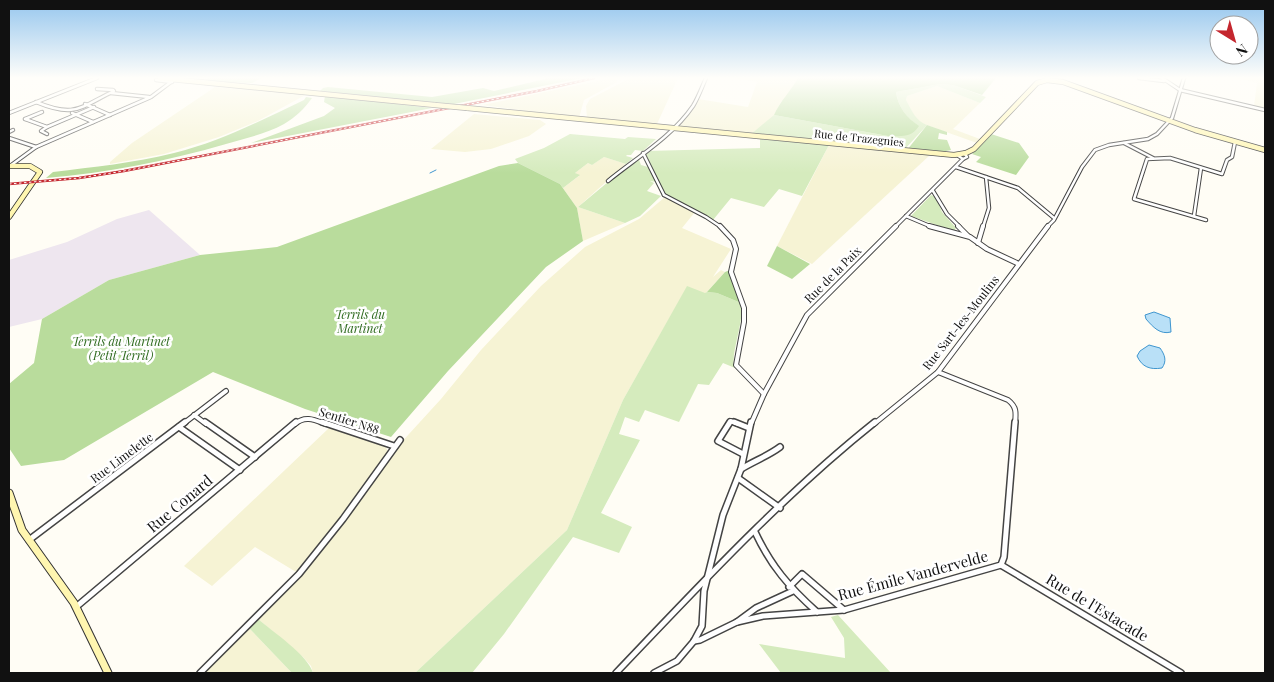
<svg xmlns="http://www.w3.org/2000/svg" width="1274" height="682" viewBox="0 0 1274 682" font-family="'Playfair Display',serif">
  <style>
    .industrial { fill: #eee6ef }
    .farmland { fill: #f6f3d4 }
    .green { fill: #d5ebbd }
    .forest { fill: #b9dc9c }
    .water { fill: #b9e0f7; stroke: #3f96cf }
    .lines { fill: none; stroke-linecap: round; stroke-linejoin: round }
    .stream { stroke: #3f96cf; stroke-width: 1 }
    .minor-far2-casing { stroke: #444; stroke-width: 4.5 }
    .minor-far1-casing { stroke: #444; stroke-width: 6 }
    .minor-casing { stroke: #444; stroke-width: 8 }
    .secondary-far1-casing { stroke: #333; stroke-width: 6 }
    .secondary-casing { stroke: #333; stroke-width: 9 }
    .minor-far2 { stroke: #fff; stroke-width: 2.5 }
    .minor-far1 { stroke: #fff; stroke-width: 4 }
    .minor { stroke: #fff; stroke-width: 5 }
    .secondary-far1 { stroke: #fff6b0; stroke-width: 4.5 }
    .secondary { stroke: #fff6b0; stroke-width: 7 }
    .rail-casing { stroke: #c4262e; stroke-width: 2.5 }
    .rail { stroke: #fff; stroke-width: 1; stroke-dasharray: 2.5; stroke-linecap: butt }
    .secondary-bridge-casing { stroke: #333; stroke-width: 6; stroke-linecap: butt }
    .secondary-bridge { stroke: #fff6b0; stroke-width: 4.5 }
    .labels { text-anchor: middle; stroke-width: 5; stroke-linejoin: round; paint-order: stroke }
    .far-street-label { font-size: 11px; fill: #111; stroke: #fff }
    .street-label { font-size: 12px; fill: #111; stroke: #fff }
    .park-label { font-size: 12px; font-style: italic; fill: #2f6b1f; stroke: #fff }
    .near-street-label { font-size: 15px; fill: #111; stroke: #fff }
  </style>
  <rect width="100%" height="100%" fill="#fffdf5"/>
  <!-- industrial -->
  <polygon class="industrial" points="149,210 200,255 109,280 42,319 9,327 9,260 67,242 117,219"/>
  <!-- farmland -->
  <g class="farmland">
    <polygon points="612,78 615,78 617,82 584,100 579,118 483,105"/>
    <polygon points="630,78 678,78 657,124 587,118 586,106 590,99"/>
    <polygon points="734,78 798,78 789,96 781,102 773,117 750,135 676,127 690,113 698,99 748,107 757,82"/>
    <polygon points="1236,78 1265,78 1265,109 1254,106 1257,83"/>
    <polygon points="937,86 980,103 953,129 980,139 977,143 921,123 913,114 906,100 907,96"/>
    <polygon points="215,87 307,94 258,121 219,137 164,154 110,164 110,162 132,143"/>
    <polygon points="474,114 540,120 546,124 529,136 491,149 465,152 431,149"/>
    <polygon points="829,145 930,155 812,264 777,246"/>
    <polygon points="604,157 626,164 578,207 625,223 583,241 577,208 563,188 579,176 575,173 588,163 592,165"/>
    <polygon points="665,197 695,212 682,228 731,249 713,277 721,270 725,272 705,294 687,287 623,400 567,530 415,673 313,673 311,666 303,657 258,619 297,580 330,541 398,446 441,399 481,350 541,286 585,247 639,219"/>
    <polygon points="329,428 385,446 388,451 338,521 296,572 255,547 212,586 184,566"/>
    <polygon points="248,627 292,673 203,673 221,654"/>
  </g>
  <!-- green -->
  <g class="green">
    <path d="M940 84 953 85 986 97 980 103 937 86 907 96 906 100C912 111 916 121 927 125L904 150 750 135 774 115 888 136 912 121C903 113 898 104 896 92Z"/>
    <polygon points="570,134 625,139 628,137 656,139 643,151 635,150 631,155 627,155 626,156 633,158 626,164 604,157 592,165 588,163 575,173 580,175 563,188 560,184 518,163 515,159 544,148"/>
    <polygon points="760,139 829,145 802,196 779,189 764,207 731,198 713,220 666,195 645,157 647,151 760,148"/>
    <polygon points="638,157 641,165 648,167 657,182 650,181 654,183 647,191 661,196 640,216 625,223 578,207"/>
    <polygon points="931,195 936,197 942,212 956,228 954,231 911,216"/>
    <path d="M687 286 705 293 707 292 717 293 741 303C745 322 729 356 735 368L723 363 709 385 698 384 679 422 645 410 639 422 625 417 619 434 640 440 601 513 632 527 619 553 573 537 504 634 472 673H415L567 530 623 400Z"/>
    <polygon points="838,615 891,673 781,673 759,644 845,658 844,638 831,617"/>
    <path d="M258 619C273 632 308 655 313 673H292L248 627Z"/>
  </g>
  <!-- forest -->
  <g class="forest">
    <polygon points="209,78 261,78 252,83 203,81"/>
    <polygon points="549,78 582,78 454,104 320,91 323,88 328,87 432,97 483,88 494,91"/>
    <path d="M798 78H996L982 95 953 85 940 84 896 92C898 107 907 118 919 126 911 138 902 136 888 136L774 115C780 101 791 91 798 78Z"/>
    <polygon points="325,96 432,108 251,143 324,116 335,108 324,102"/>
    <path d="M306 97 312 98C304 109 296 117 284 124 266 134 246 138 226 144 167 161 107 173 46 178L53 172C93 167 134 163 174 153 219 142 262 120 304 100Z"/>
    <polygon points="927,125 947,132 947,135 939,133 938,139 947,140 951,150 946,151 944,154 907,150"/>
    <polygon points="991,134 1019,143 1029,157 1016,175 976,162 981,157 972,154"/>
    <polygon points="518,163 560,184 577,208 583,241 546,267 448,371 391,437 305,409 213,372 64,460 21,466 9,448 9,384 34,363 42,319 109,280 200,255 277,247 499,166"/>
    <polygon points="777,246 810,264 792,279 767,266"/>
    <polygon points="730,270 741,303 717,293 707,292 725,272"/>
  </g>
  <!-- water -->
  <g class="water">
    <path d="M1154 312 1170 318 1171 332C1160 335 1153 327 1146 319L1145 315Z"/>
    <path d="M1149 345 1160 348C1165 355 1167 361 1162 368 1150 370 1142 367 1137 356L1140 351Z"/>
  </g>
  <g class="lines">
    <!-- stream -->
    <polyline class="stream" points="430,173 436,170"/>
    <defs>
      <g id="minor-far2">
        <polyline points="1139,78 1164,81"/>
        <polyline points="1162,78 1180,90 1265,110"/>
        <polyline points="156,80 172,82"/>
        <polyline points="97,89 113,90"/>
        <polyline points="111,93 149,97"/>
        <path d="M36 102C75 118 79 108 114 91"/>
        <polyline points="85,104 110,115"/>
        <polyline points="9,113 97,78"/>
        <polyline points="72,113 93,122"/>
        <polyline points="25,119 47,127 94,107"/>
        <polyline points="25,119 42,112"/>
        <polyline points="47,127 41,131 47,134"/>
        <polyline points="9,132 13,130"/>
        <polyline points="9,138 36,147"/>
        <polyline points="1124,143 1153,158"/>
        <polyline points="643,153 664,195"/>
        <polyline points="957,155 963,159 967,157 964,153"/>
        <polyline points="10,166 36,147 151,97 175,79"/>
        <polyline points="956,167 1018,188 1054,218"/>
        <path d="M608 181C636 158 672 137 693 106 698 98 702 87 706 78"/>
        <polyline points="933,191 947,214 960,227"/>
        <polyline points="664,195 706,217 721,227"/>
        <polyline points="906,216 932,227"/>
        <polyline points="1194,216 1201,168"/>
        <polyline points="1206,220 1134,199 1147,159 1170,158 1222,174 1227,160 1232,157 1235,142"/>
        <polyline points="895,227 963,159"/>
        <polyline points="983,227 989,208 986,177"/>
        <polyline points="1047,227 1054,220 1082,167 1095,150 1109,145 1148,139 1157,134 1172,118 1184,78"/>
      </g>
      <g id="minor-far1">
        <polyline points="720,226 733,240 736,249 731,272 744,308 744,322 736,365 764,394"/>
        <polyline points="929,226 970,237 987,249 1019,264"/>
        <polyline points="958,226 968,236"/>
        <polyline points="978,243 983,226"/>
        <path d="M938 372 1008 400C1017 407 1016 413 1015 424"/>
        <polyline points="194,415 206,424"/>
        <polyline points="183,424 226,391"/>
        <path d="M295 424C305 415 315 420 326 424"/>
        <polyline points="729,424 731,421 738,424"/>
        <polyline points="751,424 764,394 807,315 896,226"/>
        <polyline points="874,424 938,372 1048,226"/>
      </g>
      <g id="minor">
        <polyline points="205,422 255,457"/>
        <polyline points="322,422 394,446"/>
        <polyline points="730,422 718,441 743,454"/>
        <polyline points="734,422 749,428"/>
        <polyline points="179,427 240,470"/>
        <path d="M741 469C754 461 768 456 780 447"/>
        <polyline points="738,478 780,508"/>
        <path d="M755 532C771 566 789 587 817 612"/>
        <polyline points="29,540 185,422"/>
        <polyline points="1001,565 1181,673"/>
        <polyline points="789,587 802,574 844,610"/>
        <polyline points="76,607 296,422"/>
        <polyline points="737,622 763,616 844,610 1001,565 1004,557 1015,422"/>
        <polyline points="694,641 700,640 737,622 756,608 793,591"/>
        <polyline points="200,673 299,574 343,519 400,440"/>
        <path d="M616 673C699 586 781 497 875 422"/>
        <polyline points="654,673 677,661 694,641 702,626 704,591 723,515 741,469 751,422"/>
      </g>
      <g id="secondary-far1">
        <polyline points="160,78 435,105"/>
        <polyline points="467,108 954,155 966,153 974,149 1037,83 1047,80 1063,82 1195,130 1265,150"/>
        <polyline points="9,166 30,166 40,172 9,217"/>
      </g>
      <polyline id="secondary" points="9,493 22,530 74,603 108,673"/>
    </defs>
    <!-- minor-far2 casing -->
    <use href="#minor-far2" class="minor-far2-casing"/>
    <!-- minor-far1 casing -->
    <use href="#minor-far1" class="minor-far1-casing"/>
    <!-- minor casing -->
    <use href="#minor" class="minor-casing"/>
    <!-- secondary-far1 casing -->
    <use href="#secondary-far1" class="secondary-far1-casing"/>
    <!-- secondary casing -->
    <use href="#secondary" class="secondary-casing"/>
    <!-- minor-far2 -->
    <use href="#minor-far2" class="minor-far2"/>
    <!-- minor-far1 -->
    <use href="#minor-far1" class="minor-far1"/>
    <!-- minor -->
    <use href="#minor" class="minor"/>
    <!-- secondary-far1 -->
    <use href="#secondary-far1" class="secondary-far1"/>
    <!-- secondary -->
    <use href="#secondary" class="secondary"/>
    <defs>
      <polyline id="rail" points="9,184 79,178 124,171 537,91 594,78"/>
    </defs>
    <!-- rail casing -->
    <use href="#rail" class="rail-casing"/>
    <!-- rail -->
    <use href="#rail" class="rail"/>
    <defs>
      <polyline id="secondary-bridge" points="435,105 467,108"/>
    </defs>
    <!-- secondary-bridge casing -->
    <use href="#secondary-bridge" class="secondary-bridge-casing"/>
    <!-- secondary-bridge -->
    <use href="#secondary-bridge" class="secondary-bridge"/>
  </g>
  <!-- sky -->
  <linearGradient id="sky" x2="0" y2="1"><stop stop-color="#95c6ee"/><stop offset="0.45" stop-color="#fffefa"/><stop offset="1" stop-color="#fffefa" stop-opacity="0"/></linearGradient>
  <rect width="1274" height="173" fill="url(#sky)"/>
  <g class="labels">
    <!-- far-street labels -->
    <g class="far-street-label">
      <text transform="translate(859 138) rotate(6)" y="4">Rue de Trazegnies</text>
    </g>
    <!-- street labels -->
    <g class="street-label">
      <text transform="translate(833 275) rotate(-45)" y="4">Rue de la Paix</text>
      <text transform="translate(961 323) rotate(-52)" y="4">Rue Sart-les-Moulins</text>
      <text transform="translate(349 421) rotate(18)" y="4">Sentier N88</text>
      <text transform="translate(122 458) rotate(-37)" y="4">Rue Limelette</text>
    </g>
    <!-- park labels -->
    <g class="park-label">
      <text x="360" y="319">Terrils du<tspan x="360" dy="14">Martinet</tspan></text>
      <text x="121" y="346">Terrils du Martinet<tspan x="121" dy="14">(Petit Terril)</tspan></text>
    </g>
    <!-- near-street labels -->
    <g class="near-street-label">
      <text transform="translate(180 504) rotate(-40)" y="5">Rue Conard</text>
      <text transform="translate(913 576) rotate(-15)" y="5">Rue Émile Vandervelde</text>
      <text transform="translate(1097 608) rotate(31)" y="5">Rue de l'Estacade</text>
    </g>
  </g>
  <!-- border -->
  <rect width="1274" height="682" fill="none" stroke="#111111" stroke-width="20"/>
  <!-- north arrow -->
  <g transform="translate(1234 40) rotate(143)"><circle r="24" fill="#ffffff" stroke="#a0a0a0"/>
  <path d="M0-4L9 19L0 12L-9 19Z" fill="#c4262e"/>
  <text y="-8" font-size="14" font-weight="bold" text-anchor="middle" fill="#111111">N</text>
  </g>
</svg>
